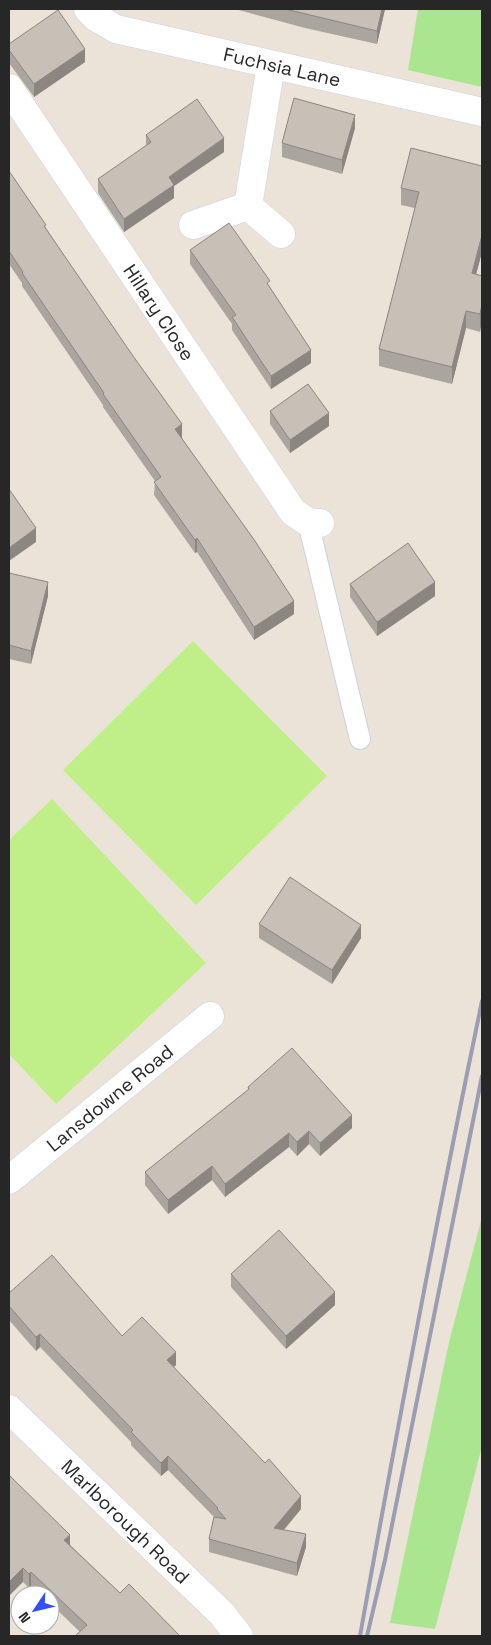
<svg xmlns="http://www.w3.org/2000/svg" width="491" height="1645" viewBox="0 0 491 1645" font-family="'Space Grotesk',sans-serif">
  <style>
    .green { fill: #a9e68f }
    .pitch { fill: #c0ef8a }
    .lines { fill: none; stroke-linecap: round; stroke-linejoin: round }
    .lane-casing { stroke: #ccd0e2; stroke-width: 22 }
    .street-casing { stroke: #ccd0e2; stroke-width: 29 }
    .lane { stroke: #fff; stroke-width: 20 }
    .street { stroke: #fff; stroke-width: 28 }
    .rail { stroke: #9a9db3; stroke-width: 4 }
    .wall { fill: #aaa59d }
    .shaded-wall { fill: #8b8680 }
    .building { fill: #c6c0b7; stroke: #8b8680 }
    .labels { text-anchor: middle; stroke-width: 4; stroke-linejoin: round; paint-order: stroke }
    .street-label { font-size: 19px; fill: #272727; stroke: #fff }
  </style>
  <rect width="100%" height="100%" fill="#ebe3d7"/>
  <!-- green -->
  <g class="green">
    <polygon points="418,9 482,9 482,87 408,70"/>
    <polygon points="482,1217 482,1446 435,1629 390,1623 449,1342"/>
  </g>
  <!-- pitch -->
  <g class="pitch">
    <polygon points="193,641 327,776 196,905 63,770"/>
    <polygon points="52,799 206,963 56,1104 9,1054 9,840"/>
  </g>
  <g class="lines">
    <defs>
      <polyline id="lane" points="308,522 360,739"/>
      <g id="street">
        <path id="s1" d="M88 9 97 18 116 29 482 112"/>
        <path id="s2" d="M9 88 293 512 308 522 320 523"/>
        <polyline points="248,206 271,65"/>
        <polyline points="193,225 248,206 281,234"/>
        <path id="s3" d="M9 1180 210 1016"/>
        <path id="s4" d="M9 1409 222 1614 239 1636"/>
      </g>
    </defs>
    <!-- lane casing -->
    <use href="#lane" class="lane-casing"/>
    <!-- street casing -->
    <use href="#street" class="street-casing"/>
    <!-- lane -->
    <use href="#lane" class="lane"/>
    <!-- street -->
    <use href="#street" class="street"/>
    <!-- rail -->
    <g class="rail">
      <path d="M360 1636C398 1424 438 1212 482 1001"/>
      <polyline points="367,1636 385,1560 482,1076"/>
    </g>
  </g>
  <!-- wall -->
  <g class="wall">
    <polygon points="235,9 385,9 377,44 305,28"/>
    <polygon points="9,44 85,62 34,97 9,63"/>
    <polygon points="355,128 342,174 282,157 282,143"/>
    <polygon points="146,135 224,152 174,186 174,198 124,232 98,193 98,179 146,146"/>
    <polygon points="482,166 482,252 476,274 482,276 480,332 466,328 452,384 379,366 379,349 415,208 401,205 401,188"/>
    <polygon points="9,171 182,438 294,614 254,640 197,552 195,553 154,495 155,481 103,407 103,405 22,286 22,283 9,264"/>
    <polygon points="190,250 270,287 311,363 271,389 232,330 232,324 190,264"/>
    <polygon points="270,411 329,426 290,453 270,424"/>
    <polygon points="9,573 48,596 31,664 9,659"/>
    <polygon points="350,584 435,596 377,636 350,597"/>
    <polygon points="259,924 361,938 332,984 259,938"/>
    <polygon points="248,1087 352,1128 320,1156 309,1144 297,1156 289,1147 225,1197 212,1180 168,1214 145,1185 145,1172 248,1090"/>
    <polygon points="231,1274 335,1305 286,1349 231,1287"/>
    <polygon points="9,1293 122,1336 176,1365 173,1367 301,1509 284,1530 306,1547 297,1576 209,1552 209,1539 214,1517 168,1470 161,1476 131,1445 131,1442 40,1347 36,1351 9,1320"/>
    <polygon points="9,1475 70,1545 120,1593 80,1632 50,1603 50,1595 41,1595 31,1586 29,1588 23,1582"/>
  </g>
  <!-- shaded-wall -->
  <g class="shaded-wall">
    <polygon points="382,9 385,9 377,44 377,31"/>
    <polygon points="85,49 85,62 34,97 34,84"/>
    <polygon points="355,115 355,128 342,174 342,160"/>
    <polygon points="224,138 224,152 174,186 174,198 124,232 124,219 169,177"/>
    <polygon points="482,235 482,252 472,290 472,273"/>
    <polygon points="482,304 482,321 480,332 480,314"/>
    <polygon points="466,311 466,328 452,384 452,367"/>
    <polygon points="311,350 311,363 271,389 271,376"/>
    <polygon points="329,413 329,426 290,453 290,440"/>
    <polygon points="182,424 182,438 175,443 175,429"/>
    <polygon points="36,528 36,542 9,561 9,548"/>
    <polygon points="197,538 197,552 195,553 195,540"/>
    <polygon points="48,582 48,596 31,664 31,651"/>
    <polygon points="435,582 435,596 377,636 377,622"/>
    <polygon points="294,601 294,614 254,640 254,627"/>
    <polygon points="361,925 361,938 332,984 332,970"/>
    <polygon points="352,1115 352,1128 320,1156 320,1143"/>
    <polygon points="309,1131 309,1144 297,1156 297,1142"/>
    <polygon points="289,1133 289,1147 225,1197 225,1184"/>
    <polygon points="212,1166 212,1180 168,1214 168,1200"/>
    <polygon points="335,1292 335,1305 286,1349 286,1336"/>
    <polygon points="40,1334 40,1347 36,1351 36,1337"/>
    <polygon points="176,1352 176,1365 167,1374 167,1360"/>
    <polygon points="168,1456 168,1470 161,1476 161,1463"/>
    <polygon points="301,1496 301,1509 274,1541 274,1528"/>
    <polygon points="306,1534 306,1547 297,1576 297,1563"/>
    <polygon points="70,1535 70,1548 64,1540"/>
    <polygon points="23,1568 23,1582 9,1596 9,1582"/>
    <polygon points="31,1572 31,1586 29,1588 29,1574"/>
  </g>
  <!-- building -->
  <g class="building">
    <polygon points="285,9 382,9 377,31"/>
    <polygon points="58,10 85,49 34,84 9,50 9,44"/>
    <polygon points="294,98 355,115 342,160 282,143"/>
    <polygon points="197,99 224,138 169,177 174,185 124,219 98,179 151,142 146,135"/>
    <polygon points="411,148 482,166 482,235 472,273 482,276 482,304 480,314 466,311 452,367 379,349 419,192 401,188"/>
    <polygon points="9,171 46,225 44,226 133,356 182,424 175,429 255,541 294,601 254,627 197,538 195,540 154,482 161,477 103,394 104,393 22,273 23,272 9,251"/>
    <polygon points="229,223 270,281 267,283 311,350 271,376 232,317 236,315 190,250"/>
    <polygon points="308,384 329,413 290,440 270,411"/>
    <polygon points="9,489 36,528 9,548"/>
    <polygon points="408,543 435,582 377,622 350,584"/>
    <polygon points="9,573 48,582 31,651 9,645"/>
    <polygon points="290,877 361,925 332,970 259,924"/>
    <polygon points="292,1048 352,1115 320,1143 309,1131 297,1142 289,1133 225,1184 212,1166 168,1200 145,1172 249,1089 248,1087"/>
    <polygon points="279,1230 335,1292 286,1336 231,1274"/>
    <polygon points="52,1255 122,1336 142,1317 176,1352 167,1360 265,1463 269,1459 301,1496 274,1528 306,1534 297,1563 209,1539 214,1517 226,1519 217,1509 218,1508 168,1456 161,1463 131,1432 133,1430 40,1334 36,1337 9,1306 9,1293"/>
    <polygon points="9,1475 70,1535 64,1540 120,1593 129,1584 180,1636 75,1636 87,1625 31,1572 29,1574 23,1568 9,1582"/>
  </g>
  <g class="labels">
    <!-- street labels -->
    <g class="street-label">
      <text dy="7" stroke="none"><textPath href="#s1" startOffset="205">Fuchsia Lane</textPath></text>
      <text dy="7" stroke="none"><textPath href="#s2" startOffset="270">Hillary Close</textPath></text>
      <text dy="7" stroke="none"><textPath href="#s3" startOffset="130">Lansdowne Road</textPath></text>
      <text dy="7" stroke="none"><textPath href="#s4" startOffset="162">Marlborough Road</textPath></text>
    </g>
  </g>
  <!-- border -->
  <rect width="491" height="1645" fill="none" stroke="#272727" stroke-width="20"/>
  <!-- north arrow -->
  <g transform="translate(35 1610) rotate(235)"><circle r="24" fill="#ffffff" stroke="#a9a9a9"/>
  <path d="M0-4L9 19L0 12L-9 19Z" fill="#304fff"/>
  <text y="-8" font-size="14" font-weight="bold" text-anchor="middle" fill="#272727">N</text>
  </g>
</svg>
